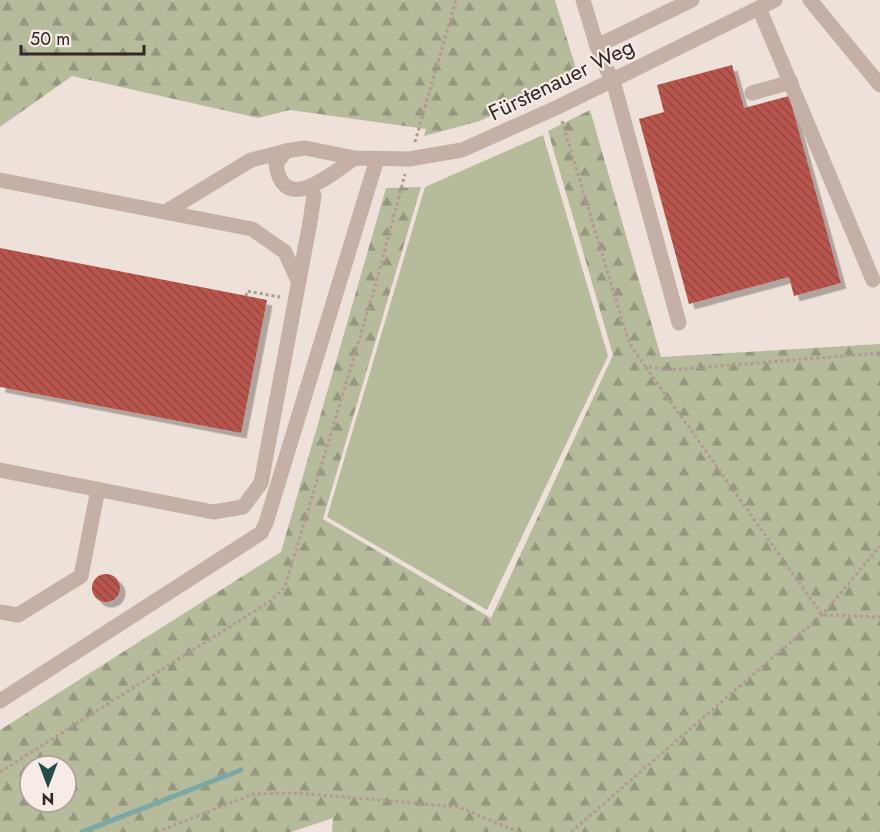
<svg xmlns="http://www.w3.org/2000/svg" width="880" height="832" viewBox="0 0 880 832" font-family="Jost,sans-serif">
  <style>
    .grass { fill: #b5bb9b }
    .forest { fill: url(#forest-firs); fill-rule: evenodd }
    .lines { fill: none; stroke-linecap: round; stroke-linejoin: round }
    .stream { stroke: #7ba8a3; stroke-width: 5 }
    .building { fill: url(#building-back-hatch); filter: url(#shadow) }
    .path { stroke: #b09a91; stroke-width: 3; stroke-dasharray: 3 3; stroke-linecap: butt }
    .minor { stroke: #c4b0a7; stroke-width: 15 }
    .labels { text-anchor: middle; stroke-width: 4.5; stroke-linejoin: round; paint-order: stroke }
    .street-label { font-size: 22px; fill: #322826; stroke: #f6ece5 }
  </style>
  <defs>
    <pattern id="forest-firs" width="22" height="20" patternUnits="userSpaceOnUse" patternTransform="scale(1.5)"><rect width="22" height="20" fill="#b5bb9b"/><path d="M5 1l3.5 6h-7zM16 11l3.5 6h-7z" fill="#94987e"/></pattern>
    <pattern id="building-back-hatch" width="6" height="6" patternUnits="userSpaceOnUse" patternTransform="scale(1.5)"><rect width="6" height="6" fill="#b8564d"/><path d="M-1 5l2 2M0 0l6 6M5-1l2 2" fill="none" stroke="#964740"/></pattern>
    <filter id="shadow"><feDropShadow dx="5.5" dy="5.5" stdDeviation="0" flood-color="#0004"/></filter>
  </defs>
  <rect width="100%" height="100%" fill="#eee1d9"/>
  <!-- grass -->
  <polygon class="grass" points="543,135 608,356 487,610 327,517 425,187"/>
  <!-- forest -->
  <g class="forest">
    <polygon points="0,0 555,0 578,75 480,121 424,136 426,129 290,110 258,118 72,76 0,127"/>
    <path d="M590 110 661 357 880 344V832H332L333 818 291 832H0V730L281 552 386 188 421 187 323 519 491 618 613 355 548 131ZM30 766H66V802H30Z"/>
  </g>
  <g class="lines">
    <!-- stream -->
    <polyline class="stream" points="82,832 241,770"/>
  </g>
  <!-- building -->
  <g class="building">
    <polygon points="732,65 744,108 789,96 841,283 794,296 789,277 689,304 639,119 664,112 657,85"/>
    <polygon points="0,248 267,300 241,433 0,387"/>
    <circle cx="106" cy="588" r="14"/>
  </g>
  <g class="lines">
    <!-- path -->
    <g class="path">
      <polyline points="562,121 629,343 645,366 669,370 880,353"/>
      <polyline points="415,142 456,0"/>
      <polyline points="246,296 247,291 280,297"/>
      <polyline points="646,367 822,615 880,617"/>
      <polyline points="0,772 269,602 285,587 376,283 405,174"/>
      <polyline points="157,832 253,794 297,793 459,807 519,832"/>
      <polyline points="571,832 822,615 880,546"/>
    </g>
    <!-- minor -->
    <g class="minor">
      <polyline points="583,0 597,46 615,88 679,323"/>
      <polyline points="810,0 880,85"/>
      <polyline points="759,8 873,280"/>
      <polyline points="597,46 692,0"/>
      <polyline points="752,93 791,82"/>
      <path d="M355 158C332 173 283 217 276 164L286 151 305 148 355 158 409 159 462 150 558 107 775 0"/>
      <polyline points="0,180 252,229 285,252 298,281"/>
      <polyline points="167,211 251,160 286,151"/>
      <polyline points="0,470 213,512 243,507 261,483 310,222 314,196 311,186"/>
      <polyline points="0,612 18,615 81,576 98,489"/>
      <polyline points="0,701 261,533 266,523 377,159"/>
    </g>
  </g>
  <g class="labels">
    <!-- street labels -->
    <g class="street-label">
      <text transform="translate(561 79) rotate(-26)" y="8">Fürstenauer Weg</text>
    </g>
  </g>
  <!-- north arrow -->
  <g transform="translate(48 784) rotate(180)"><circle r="28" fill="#f6ece5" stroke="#a89e99" stroke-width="1.5"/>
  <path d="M0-4.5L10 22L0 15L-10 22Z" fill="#214e4a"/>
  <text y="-9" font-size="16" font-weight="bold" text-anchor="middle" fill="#322826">N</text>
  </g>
  <!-- scale -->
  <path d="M21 45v9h123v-9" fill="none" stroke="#322826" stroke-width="3"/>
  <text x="30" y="45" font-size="18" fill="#322826" stroke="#f6ece5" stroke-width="4.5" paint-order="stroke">50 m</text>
</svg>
